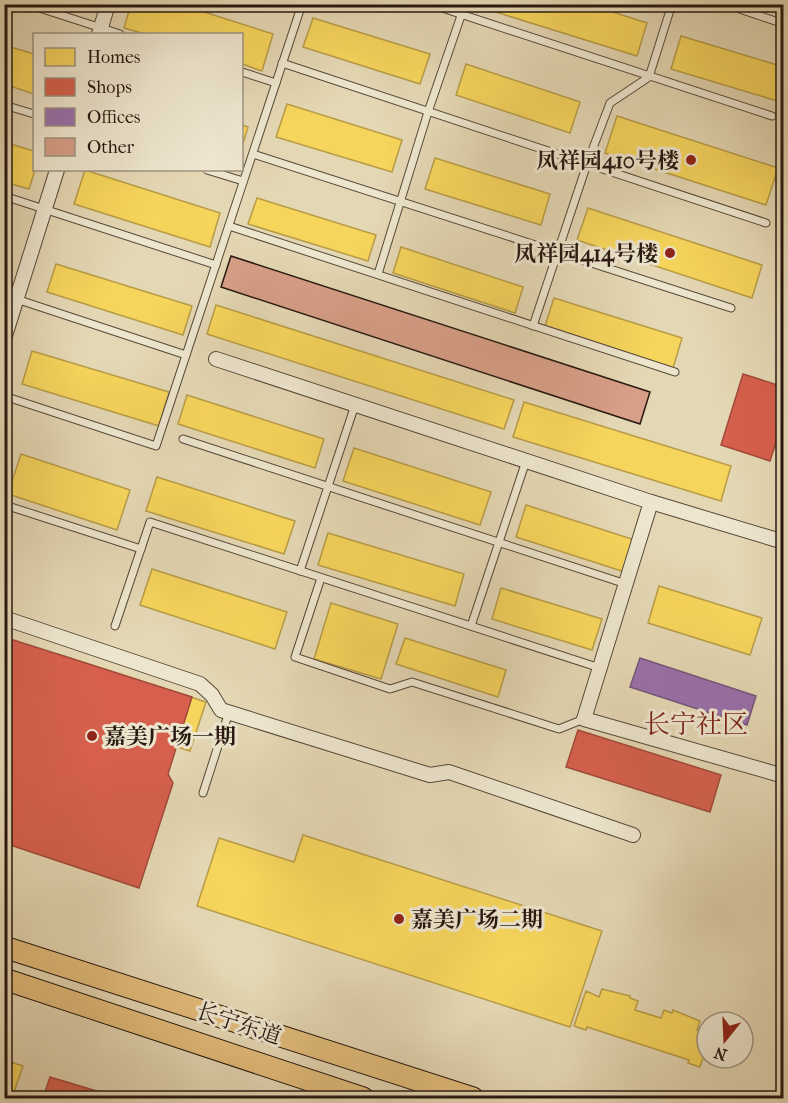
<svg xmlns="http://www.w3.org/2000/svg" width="788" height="1103" viewBox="0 0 788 1103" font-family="'IM FELL French Canon','Noto Serif SC',serif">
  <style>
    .homes { fill: #f6d55c; stroke: #b89c46; stroke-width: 1.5 }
    .shops { fill: #d6604d; stroke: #a24a3b; stroke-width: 1.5 }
    .offices { fill: #9970ab; stroke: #77567d; stroke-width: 1.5 }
    .building { fill: #d79f87; stroke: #271811; stroke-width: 1.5 }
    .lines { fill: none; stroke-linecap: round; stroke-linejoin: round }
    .service-casing { stroke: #56483a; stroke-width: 9 }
    .minor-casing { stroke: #56483a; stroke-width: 16 }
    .primary-casing { stroke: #271811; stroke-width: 23 }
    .service { stroke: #ede5ce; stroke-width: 7 }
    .minor { stroke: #ede5ce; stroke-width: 14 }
    .primary { stroke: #e2bc7a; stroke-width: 21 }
    .poi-dot { fill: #8f2418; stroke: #ede5ce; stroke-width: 2 }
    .labels { text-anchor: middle; stroke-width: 6; stroke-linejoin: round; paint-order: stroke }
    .poi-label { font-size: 22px; font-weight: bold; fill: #271811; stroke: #ede5ce; text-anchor: end }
    .street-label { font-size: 22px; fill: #271811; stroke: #ede5ce }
    .quarter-label { font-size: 26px; fill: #7a1f14; stroke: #ede5ce }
  </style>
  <rect width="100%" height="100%" fill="#e4d7b3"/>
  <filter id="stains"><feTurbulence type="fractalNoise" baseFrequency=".00333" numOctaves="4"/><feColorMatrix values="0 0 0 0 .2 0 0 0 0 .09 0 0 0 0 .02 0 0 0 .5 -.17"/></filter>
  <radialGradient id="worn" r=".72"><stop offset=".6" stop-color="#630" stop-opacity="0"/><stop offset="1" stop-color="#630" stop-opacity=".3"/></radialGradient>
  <!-- homes -->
  <g class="homes">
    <polygon points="131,4 179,4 273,34 262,71 242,64 242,34 145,34 124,28"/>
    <polygon points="487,4 588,4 647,23 637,56 486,9"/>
    <polygon points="313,18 430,54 420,84 303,47"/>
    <polygon points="681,36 784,67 784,103 671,69"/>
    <polygon points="4,45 34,54 34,94 4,84"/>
    <polygon points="466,64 580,102 570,133 456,95"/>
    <polygon points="287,104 402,140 392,172 276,137"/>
    <polygon points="617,116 778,168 766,205 605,153"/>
    <polygon points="242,125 248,127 242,147"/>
    <polygon points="4,142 34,151 35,170 29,189 4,182"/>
    <polygon points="435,158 550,194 541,225 425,189"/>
    <polygon points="85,170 220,213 210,247 74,204"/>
    <polygon points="257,198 376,235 368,261 248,224"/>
    <polygon points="588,208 762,265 752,298 577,240"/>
    <polygon points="401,247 523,287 515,313 393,273"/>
    <polygon points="56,264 192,306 183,335 47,292"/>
    <polygon points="554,298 682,338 673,368 545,326"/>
    <polygon points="216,305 514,400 504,429 207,334"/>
    <polygon points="32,351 169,392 159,426 22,384"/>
    <polygon points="187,395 324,439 315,468 178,424"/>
    <polygon points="524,402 731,466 721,501 513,437"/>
    <polygon points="354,448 491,492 480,525 343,481"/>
    <polygon points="21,454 130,490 117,530 8,494"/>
    <polygon points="157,477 295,521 284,554 146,511"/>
    <polygon points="526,505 641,542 631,574 516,537"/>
    <polygon points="328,533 464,574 455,606 318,565"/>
    <polygon points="152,569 287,612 275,649 140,605"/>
    <polygon points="659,586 762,618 750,655 648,623"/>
    <polygon points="501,588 602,619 592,650 492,619"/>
    <polygon points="331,603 398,624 381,679 314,659"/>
    <polygon points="405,638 506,670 498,697 396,664"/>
    <polygon points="58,654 206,702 190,751 165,743 175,714 52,674"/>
    <polygon points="303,835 602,931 570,1027 197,906 219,838 294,862"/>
    <polygon points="602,989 630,996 630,998 638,1001 635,1010 638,1011 661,1018 664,1010 672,1013 673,1010 700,1021 697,1030 700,1031 700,1029 707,1031 707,1045 700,1067 688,1063 689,1060 587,1027 586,1030 574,1026 586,991 599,997"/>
    <polygon points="4,1060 23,1066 14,1092 4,1089"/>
  </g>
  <!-- shops -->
  <g class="shops">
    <polygon points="743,374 784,387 784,418 770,461 721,445"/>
    <polygon points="4,637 192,697 168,774 173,783 139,888 4,843"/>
    <polygon points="578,730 721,775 710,812 566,767"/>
    <polygon points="50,1077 120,1098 43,1098"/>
  </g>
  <!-- offices -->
  <polygon class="offices" points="640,658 756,696 747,725 630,687"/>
  <!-- building -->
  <polygon class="building" points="231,256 650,392 640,424 221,287"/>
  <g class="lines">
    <defs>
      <g id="service">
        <polyline points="27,4 120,34"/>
        <polyline points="430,4 772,116"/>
        <polyline points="725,4 784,24"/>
        <polyline points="282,63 766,223"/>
        <polyline points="242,72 276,83"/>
        <polyline points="4,105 34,114"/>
        <polyline points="253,154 731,308"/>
        <polyline points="207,170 243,181"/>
        <polyline points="4,196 216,265"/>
        <polyline points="229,226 675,372"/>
        <polyline points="378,274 428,112 465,4"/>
        <polyline points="4,295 186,355"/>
        <polyline points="533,326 587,164 610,103 649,77 672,4"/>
        <polyline points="4,396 156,446 302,4"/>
        <polyline points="183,439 626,584"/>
        <polyline points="11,507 141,549"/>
        <polyline points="300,571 355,405"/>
        <polyline points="321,578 295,657 390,689 412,682 559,729 584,719"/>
        <polyline points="115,626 150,522 600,668"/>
        <polyline points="471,626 526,461"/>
        <polyline points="203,793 229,712"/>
      </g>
      <g id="minor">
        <polyline points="99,34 108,4"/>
        <polyline points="4,339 57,170"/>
        <polyline points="216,359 651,502 784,542"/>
        <polyline points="651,502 584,719 784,776"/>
        <polyline points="4,618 200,684 212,695 221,710 430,775 449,772 633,835"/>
      </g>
      <g id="primary">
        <polyline points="4,947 473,1098"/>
        <polyline points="4,979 363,1098"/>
      </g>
    </defs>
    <!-- service casing -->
    <use href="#service" class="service-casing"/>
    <!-- minor casing -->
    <use href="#minor" class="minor-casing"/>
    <!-- primary casing -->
    <use href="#primary" class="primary-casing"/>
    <!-- service -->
    <use href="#service" class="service"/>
    <!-- minor -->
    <use href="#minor" class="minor"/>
    <!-- primary -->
    <use href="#primary" class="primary"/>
  </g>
  <!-- markers -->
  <g class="poi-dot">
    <circle cx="691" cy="160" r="6"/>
    <circle cx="670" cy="253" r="6"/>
    <circle cx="92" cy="736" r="6"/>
    <circle cx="399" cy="919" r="6"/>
  </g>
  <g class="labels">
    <!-- poi labels -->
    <g class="poi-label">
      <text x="679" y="168">凤祥园410号楼</text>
      <text x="658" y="261">凤祥园414号楼</text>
      <text x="104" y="744" text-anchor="start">嘉美广场一期</text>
      <text x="411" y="927" text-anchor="start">嘉美广场二期</text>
    </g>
    <!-- street labels -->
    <g class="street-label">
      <text transform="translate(239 1023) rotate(18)" y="8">长宁东道</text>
    </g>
    <!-- quarter labels -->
    <g class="quarter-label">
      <text x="696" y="733">长宁社区</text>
    </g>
  </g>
  <!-- margin -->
  <rect width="788" height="1103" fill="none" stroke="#e4d7b3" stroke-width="24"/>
  <rect x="6" y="6" width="776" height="1091" fill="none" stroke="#271811" stroke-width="3"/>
  <rect x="12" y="12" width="764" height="1079" fill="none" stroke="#271811" stroke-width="1.5"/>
  <!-- legend -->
  <rect x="33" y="33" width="210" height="138" fill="#ede5ce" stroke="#9e9382" stroke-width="1.5"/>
  <rect x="45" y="48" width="30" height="18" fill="#f6d55c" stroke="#9e9382" stroke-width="1.5"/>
  <text x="87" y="63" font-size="18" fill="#271811">Homes</text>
  <rect x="45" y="78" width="30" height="18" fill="#d6604d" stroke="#9e9382" stroke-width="1.5"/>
  <text x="87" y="93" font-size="18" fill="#271811">Shops</text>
  <rect x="45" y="108" width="30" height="18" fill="#9970ab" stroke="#9e9382" stroke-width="1.5"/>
  <text x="87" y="123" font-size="18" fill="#271811">Offices</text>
  <rect x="45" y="138" width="30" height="18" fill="#d79f87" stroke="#9e9382" stroke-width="1.5"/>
  <text x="87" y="153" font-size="18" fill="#271811">Other</text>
  <!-- north arrow -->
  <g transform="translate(725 1040) rotate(198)"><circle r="28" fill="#ede5ce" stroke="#9e9382" stroke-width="1.5"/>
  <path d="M0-4.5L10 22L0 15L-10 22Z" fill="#8f2418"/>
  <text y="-9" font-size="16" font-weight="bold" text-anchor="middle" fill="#271811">N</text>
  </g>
  <rect width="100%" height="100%" filter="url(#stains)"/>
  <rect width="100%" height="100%" fill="url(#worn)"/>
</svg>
